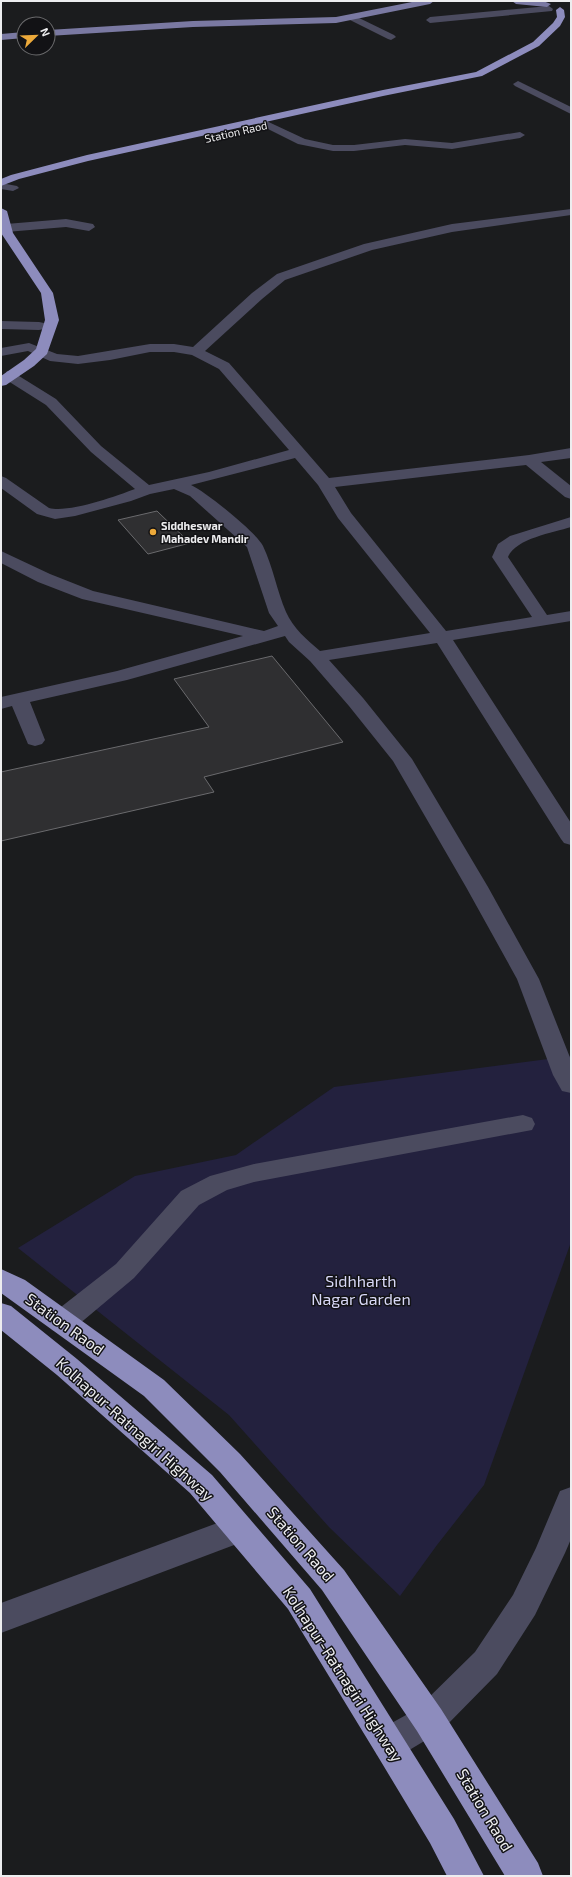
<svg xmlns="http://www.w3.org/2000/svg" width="572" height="1877" viewBox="0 0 572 1877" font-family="'Exo 2',sans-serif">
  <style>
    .green { fill: #23213e }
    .building { fill: #2f2f31; stroke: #6a6a6d }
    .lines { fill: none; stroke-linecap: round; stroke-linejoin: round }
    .minor { fill: #4b4b5f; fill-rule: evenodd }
    .major { fill: #7a79a2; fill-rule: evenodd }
    .highway { fill: #8d8cbd; fill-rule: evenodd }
    .poi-dot { fill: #eca93a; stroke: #121215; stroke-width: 1.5 }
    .labels { text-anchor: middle; stroke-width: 3; stroke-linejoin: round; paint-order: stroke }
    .far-street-label { font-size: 11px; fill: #ededef; stroke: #121215 }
    .far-poi-label { font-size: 11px; font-weight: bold; fill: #ededef; stroke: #121215; text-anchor: start }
    .near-park-label { font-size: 16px; fill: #d8d8f7; stroke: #121215 }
    .near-street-label { font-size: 16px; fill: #ededef; stroke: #121215 }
  </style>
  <rect width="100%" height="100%" fill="#1b1c1e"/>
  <!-- green -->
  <polygon class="green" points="571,1056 571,1242 484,1485 437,1545 400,1596 329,1527 229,1415 18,1248 135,1176 236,1155 334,1087"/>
  <!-- building -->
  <g class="building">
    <polygon points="157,511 190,543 148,554 118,520"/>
    <polygon points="272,656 343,742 204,777 214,792 1,841 1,772 209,727 174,679"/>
  </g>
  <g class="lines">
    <!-- minor -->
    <g class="minor">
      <polygon points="549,6 553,9 552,11 430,23 426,20 430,17"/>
      <polygon points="353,15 394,35 396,37 391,40 388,39 350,20 349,18"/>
      <polygon points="518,81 571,107 571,114 515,86 513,84"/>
      <polygon points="260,118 305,139 333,145 354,145 405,139 452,143 520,132 525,135 520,138 452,149 405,145 354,151 333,151 298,144 256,123 255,121"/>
      <polygon points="1,183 17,186 19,188 13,191 1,189"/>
      <path d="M571 209V215L452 232 372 250 285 280 262 299 205 351 229 363 329 478 529 455 571 448V458L541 462 571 486V499L565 497 526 465 335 487 351 513 446 631 532 617 492 557 498 544 510 536 571 517V527C553 533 516 538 508 557L547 615 571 611V621L453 640 571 823V845L564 843 561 839 437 643 329 660 363 698 412 759 488 887 539 979 571 1060V1093L562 1091 553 1075 517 979 466 887 393 761 349 706 310 661 289 642 285 636 127 680 30 702 45 740 42 744 35 746 28 744 12 706 1 709V697L117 671 243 636 82 599 38 582 1 563V551L50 574 93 591 264 631 278 626 269 613 247 547 190 496 174 489 150 494 131 501 75 516 55 519 37 514 1 488V476L6 478 49 508C69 513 114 497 135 489L91 452 46 405 8 381 5 374 7 371H17L19 376 56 399 101 446 149 485 209 472 289 450 219 369 192 355 174 352H150L110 360 78 364 50 361 28 351 1 356V348L29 343 57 354 78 356 150 344H174L193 347 252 293 277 274 364 244 452 224ZM295 458 318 485 338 518 430 633 320 651C307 640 293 628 286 612 277 591 273 567 263 546 257 533 205 491 191 485Z"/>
      <polygon points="66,219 93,224 95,227 89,231 66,227 6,232 1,229 2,225 6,224"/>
      <polygon points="1,321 39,322 44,323 46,326 44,329 39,330 1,329"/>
      <polygon points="523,1115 532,1118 535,1124 532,1130 254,1182 227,1190 199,1205 134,1278 72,1330 62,1333 52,1330 48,1322 52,1314 116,1264 181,1191 210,1176 254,1164"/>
      <polygon points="571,1487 571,1539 565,1553 535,1615 497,1674 441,1731 401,1755 389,1759 377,1755 372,1743 377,1731 417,1709 475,1652 513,1595 536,1548 560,1491"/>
      <polygon points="239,1515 250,1519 254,1529 250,1539 1,1633 1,1603"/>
    </g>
    <!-- major -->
    <g class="major">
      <polygon points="417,1 434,1 430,4 336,23 193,27 48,36 48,30 193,21 336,17"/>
      <polygon points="512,1 543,1 551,4 547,7 516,4"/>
      <polygon points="24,32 24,38 1,40 1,34"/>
    </g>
    <!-- highway -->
    <g class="highway">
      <polygon points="560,7 564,10 565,17 560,26 539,46 482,76 383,96 88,161 19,179 1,186 1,179 11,175 87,155 383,90 476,72 533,42 553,23 557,17 556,10"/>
      <polygon points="1,208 7,211 13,233 53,293 59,320 47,354 34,366 6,385 1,386 1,376 24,360 36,349 45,320 41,293 1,233"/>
      <polygon points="1,1269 25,1280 164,1380 240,1454 344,1570 441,1709 538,1863 543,1876 505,1876 417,1731 322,1590 220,1472 144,1396 1,1293"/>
      <polygon points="1,1303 11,1306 77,1359 212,1475 310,1589 454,1819 484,1876 447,1876 430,1843 377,1755 288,1609 190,1493 57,1375 1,1330"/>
    </g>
  </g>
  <!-- markers -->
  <circle class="poi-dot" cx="153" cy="532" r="4"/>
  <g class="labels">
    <!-- far-street labels -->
    <g class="far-street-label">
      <text transform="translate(236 132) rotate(-13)" y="4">Station Raod</text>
    </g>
    <!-- far-poi labels -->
    <g class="far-poi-label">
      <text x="161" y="530">Siddheswar<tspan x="161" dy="13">Mahadev Mandir</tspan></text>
    </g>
    <!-- near-park labels -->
    <g class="near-park-label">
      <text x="361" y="1287">Sidhharth<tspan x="361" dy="18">Nagar Garden</tspan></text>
    </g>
    <!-- near-street labels -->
    <g class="near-street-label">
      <text transform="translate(65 1324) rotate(36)" y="6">Station Raod</text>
      <text transform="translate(135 1429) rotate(42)" y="6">Kolhapur-Ratnagiri Highway</text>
      <text transform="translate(301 1544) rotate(49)" y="6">Station Raod</text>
      <text transform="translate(343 1674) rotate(57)" y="6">Kolhapur-Ratnagiri Highway</text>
      <text transform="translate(485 1810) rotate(59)" y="6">Station Raod</text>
    </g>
  </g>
  <!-- border -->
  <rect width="572" height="1877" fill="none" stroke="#ededef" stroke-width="4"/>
  <!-- north arrow -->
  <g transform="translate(36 36) rotate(67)"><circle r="19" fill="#121215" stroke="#6a6a6c"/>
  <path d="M0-3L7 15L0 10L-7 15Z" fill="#eca93a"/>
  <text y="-6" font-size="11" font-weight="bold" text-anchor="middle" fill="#ededef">N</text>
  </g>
</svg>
